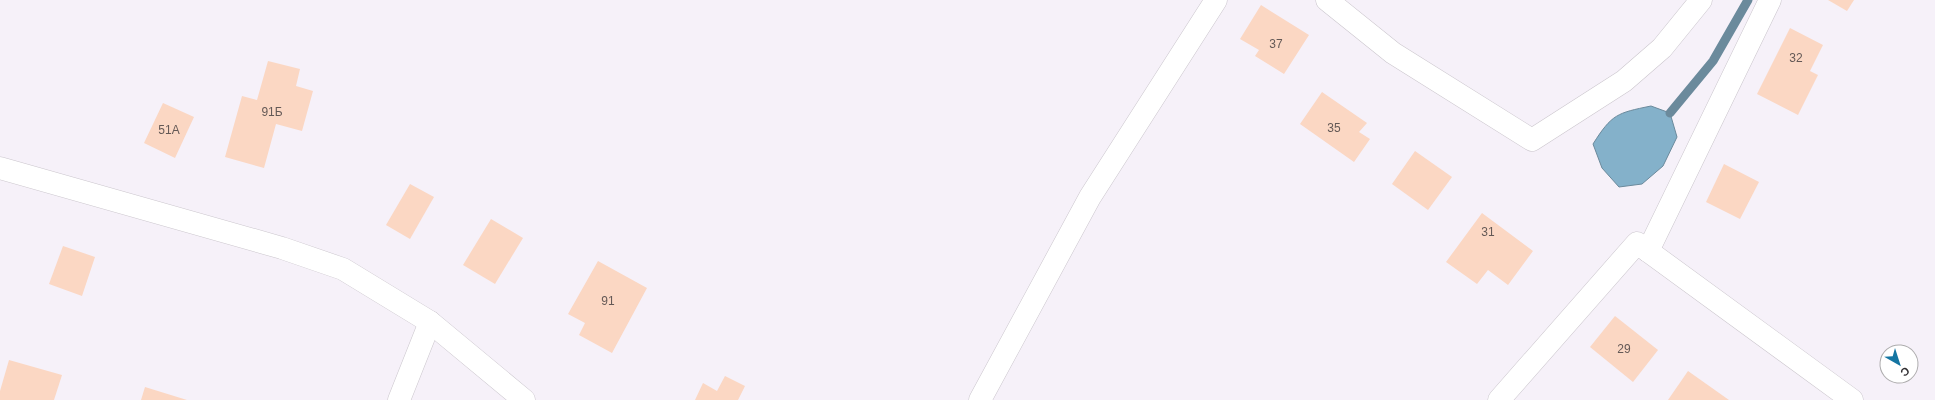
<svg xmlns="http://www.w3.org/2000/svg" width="1935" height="400" viewBox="0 0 1935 400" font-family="Arial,sans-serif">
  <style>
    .water { fill: #84b1ca; stroke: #6b8a9c }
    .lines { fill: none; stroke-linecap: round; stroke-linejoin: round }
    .stream { stroke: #6b8a9c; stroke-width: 9 }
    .building { fill: #fbd7c3 }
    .minor-casing { stroke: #cbc6cd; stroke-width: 23 }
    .minor { stroke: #fff; stroke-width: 22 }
    .labels { text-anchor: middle; stroke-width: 3; stroke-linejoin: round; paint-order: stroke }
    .number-label { font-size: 12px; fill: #645956 }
  </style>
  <rect width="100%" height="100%" fill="#f6f1f9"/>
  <!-- water -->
  <path class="water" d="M1651 106 1670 113 1677 137 1663 166 1642 184 1619 187 1602 168 1593 144C1612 114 1617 113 1651 106Z"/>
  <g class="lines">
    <!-- stream -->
    <polyline class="stream" points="1670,113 1713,61 1748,0"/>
  </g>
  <!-- building -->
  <g class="building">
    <polygon points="1828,0 1854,0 1847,11"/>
    <polygon points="1261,5 1309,35 1284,74 1255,56 1259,50 1240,39"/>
    <polygon points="1790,28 1823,45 1810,71 1818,75 1798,115 1757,94"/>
    <polygon points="268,61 300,69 296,86 313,91 302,131 276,124 264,168 225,157 242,96 257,100"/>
    <polygon points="1322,92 1367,123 1359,132 1370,139 1354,162 1300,124"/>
    <polygon points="163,103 194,117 175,158 144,143"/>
    <polygon points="1415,151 1452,177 1428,210 1392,184"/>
    <polygon points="1724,164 1759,182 1740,219 1706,202"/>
    <polygon points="410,184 434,197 410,239 386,225"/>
    <polygon points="1482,213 1533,251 1508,285 1488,270 1477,284 1446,262"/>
    <polygon points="491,219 523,238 495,284 463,265"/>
    <polygon points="63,246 95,257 82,296 49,284"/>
    <polygon points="598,261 647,288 612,353 579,335 585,323 568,314"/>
    <polygon points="1615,316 1658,350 1633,382 1590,347"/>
    <polygon points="9,360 62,375 54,400 0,400 0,391"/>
    <polygon points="1688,371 1729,400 1668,400"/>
    <polygon points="725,376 745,386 738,400 695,400 703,383 717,391"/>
    <polygon points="145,387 187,400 141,400"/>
  </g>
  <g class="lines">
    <defs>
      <g id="minor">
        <polyline points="1327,0 1393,53 1532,140 1624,81 1662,48 1701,0"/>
        <polyline points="0,168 282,248 343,269 430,322 524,400"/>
        <polyline points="1648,251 1770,0"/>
        <polyline points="399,400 430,322"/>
        <polyline points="980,400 1090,197 1216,0"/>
        <polyline points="1499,400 1637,243 1852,400"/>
      </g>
    </defs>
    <!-- minor casing -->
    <use href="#minor" class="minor-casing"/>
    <!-- minor -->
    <use href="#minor" class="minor"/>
  </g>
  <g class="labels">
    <!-- number labels -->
    <g class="number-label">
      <text x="1276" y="48">37</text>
      <text x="1796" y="62">32</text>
      <text x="272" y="116">91Б</text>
      <text x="1334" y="132">35</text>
      <text x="169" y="134">51А</text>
      <text x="1488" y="236">31</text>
      <text x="608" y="305">91</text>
      <text x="1624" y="353">29</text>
    </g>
  </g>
  <!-- north arrow -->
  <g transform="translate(1899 364) rotate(141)"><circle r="19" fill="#ffffff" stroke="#adacad"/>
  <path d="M0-3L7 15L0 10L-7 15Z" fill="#1475a2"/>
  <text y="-6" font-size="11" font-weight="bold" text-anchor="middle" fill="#312f32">С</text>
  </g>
</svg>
